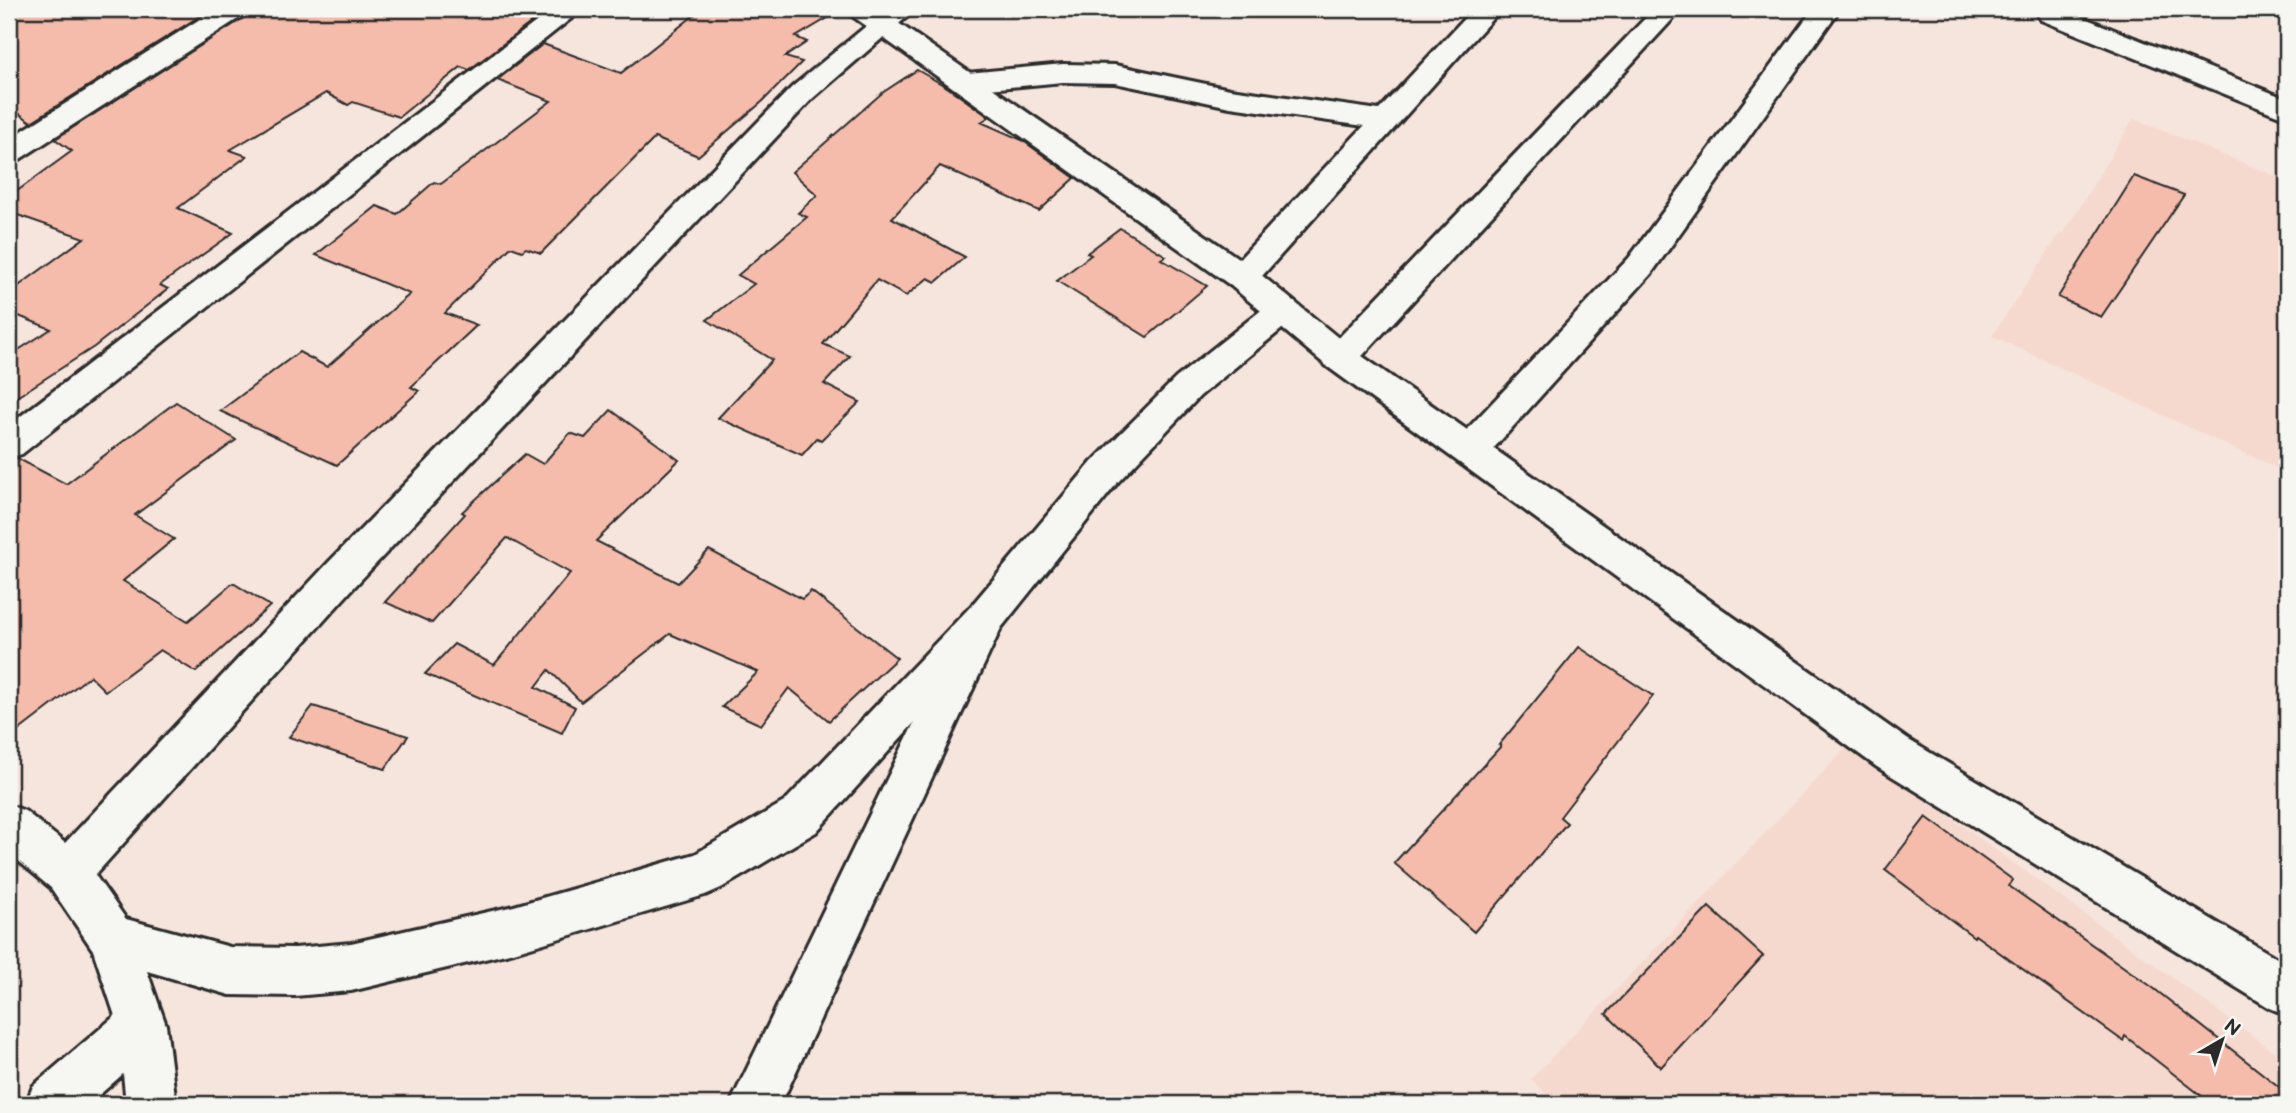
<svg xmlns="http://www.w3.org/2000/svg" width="2296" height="1113" viewBox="0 0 2296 1113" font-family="'Balsamiq Sans',sans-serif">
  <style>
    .built { fill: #f6d9ce }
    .building { fill: #f5bcac; stroke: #2b2b2b; stroke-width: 2 }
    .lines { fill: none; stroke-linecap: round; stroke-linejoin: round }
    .minor-casing { stroke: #2b2b2b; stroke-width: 6 }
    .tertiary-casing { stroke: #2b2b2b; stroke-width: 6 }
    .minor { fill: #f6f6f2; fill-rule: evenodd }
    .tertiary { fill: #f6f6f2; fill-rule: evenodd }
  </style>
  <rect width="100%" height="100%" fill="#f6e5dd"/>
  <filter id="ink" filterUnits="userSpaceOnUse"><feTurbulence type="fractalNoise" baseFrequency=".0143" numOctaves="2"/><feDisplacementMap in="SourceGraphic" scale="14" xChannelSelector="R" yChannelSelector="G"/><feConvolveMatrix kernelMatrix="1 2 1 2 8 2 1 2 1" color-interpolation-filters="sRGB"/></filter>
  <g filter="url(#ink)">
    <!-- built -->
    <g class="built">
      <polygon points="2133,119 2287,180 2287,473 1992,336 2060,233 2064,233"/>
      <polygon points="1850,744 2287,1061 2287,1104 1556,1104 1531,1079"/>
    </g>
    <!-- building -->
    <g class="building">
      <polygon points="9,9 211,9 31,122 9,106"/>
      <polygon points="250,9 549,9 469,70 461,67 399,117 353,102 348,105 326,93 230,150 247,156 178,208 233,233 160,285 168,289 94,347 9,402 9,356 51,329 9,312 9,293 84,238 9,212 9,197 72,151 55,139 245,17"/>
      <polygon points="702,9 843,9 796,37 807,42 785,57 802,62 762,102 698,156 655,138 541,253 526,248 522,251 511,247 445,313 477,325 411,387 419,391 337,465 220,411 299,352 327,367 410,294 316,255 377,206 397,214 434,182 441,184 551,101 497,80 543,44 621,73"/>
      <polygon points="917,70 947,87 989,117 981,122 1022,140 1075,178 1039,211 940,166 892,218 965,257 936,282 928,278 906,296 877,280 823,344 850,356 824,384 860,402 821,440 817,438 802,455 718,418 772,360 707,320 754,284 738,275 807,217 798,213 817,195 792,172 882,93"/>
      <polygon points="2134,176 2184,195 2101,317 2058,297"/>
      <polygon points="1120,228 1166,256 1161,259 1207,286 1147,337 1057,281 1091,255 1087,253"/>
      <polygon points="176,402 236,440 135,515 174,539 123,581 188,621 233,583 270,606 196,672 160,650 105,691 90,676 9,738 9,460 17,458 66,484"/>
      <polygon points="611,410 679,460 596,541 678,583 709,550 802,599 811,591 897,658 829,721 789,688 761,725 722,707 758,672 670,634 581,702 549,670 536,687 575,707 562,733 425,674 454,644 494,665 570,573 507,538 432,623 385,602 465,514 462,512 525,454 543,464 570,433 585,438"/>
      <polygon points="1579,647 1653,696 1560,817 1567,823 1474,932 1394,863 1501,746 1499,745"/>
      <polygon points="313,706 408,736 385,769 289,737"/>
      <polygon points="1926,817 2013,880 2009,886 2152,987 2287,1093 2287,1104 2212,1104 2125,1036 2123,1041 1975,935 1974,937 1885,870"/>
      <polygon points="1709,907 1763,956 1661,1067 1606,1014"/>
    </g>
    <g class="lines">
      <defs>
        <g id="minor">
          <polygon points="216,9 247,9 244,15 20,159 9,161 9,139"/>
          <polygon points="553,9 583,9 22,454 9,458 9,425"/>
          <polygon points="887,9 916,9 812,99 356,585 95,875 126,919 230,947 295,948 351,943 514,906 695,854 784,802 972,605 1092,462 1176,378 1269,304 1281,300 1293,304 1298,312 1293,320 1200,396 1118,482 1001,628 781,1104 730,1104 914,723 816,832 721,888 705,895 514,952 351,991 295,996 230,995 147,971 166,1025 176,1104 126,1104 123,1074 89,1104 26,1104 33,1086 115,1016 93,950 51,888 9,853 9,805 25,811 65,843 328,563 792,87"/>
          <polygon points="1473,9 1501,9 1254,285 1242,288 1230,285 1226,277 1230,269 1364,126 1230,107 1115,83 1063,82 967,91 957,88 953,82 957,76 967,73 1063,64 1115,65 1230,89 1379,110"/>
          <polygon points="1654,9 1682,9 1352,367 1340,371 1328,367 1323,358 1328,349"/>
          <polygon points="1813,9 1840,9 1651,274 1483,460 1470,464 1457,460 1452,450 1457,440 1629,258"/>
          <polygon points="2041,9 2062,9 2287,99 2287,119 2041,20 2037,14"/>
        </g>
        <polygon id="tertiary" points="848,9 878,9 1254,269 1352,349 1907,739 2287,964 2287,1015 2270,1008 1877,767 1328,367 1230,285 851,15"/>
      </defs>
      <!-- minor casing -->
      <use href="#minor" class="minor-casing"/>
      <!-- tertiary casing -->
      <use href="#tertiary" class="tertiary-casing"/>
      <!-- minor -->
      <use href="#minor" class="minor"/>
      <!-- tertiary -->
      <use href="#tertiary" class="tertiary"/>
    </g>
  </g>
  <!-- margin -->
  <rect width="2296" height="1113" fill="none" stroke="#f6f6f2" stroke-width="35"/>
  <rect x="18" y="18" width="2261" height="1078" fill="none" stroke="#2b2b2b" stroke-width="2.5" filter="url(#ink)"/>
  <!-- north arrow -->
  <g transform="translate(2222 1040) rotate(39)" stroke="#f6f6f2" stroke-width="5" paint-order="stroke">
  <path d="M0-5L12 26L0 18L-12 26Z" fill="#2b2b2b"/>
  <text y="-10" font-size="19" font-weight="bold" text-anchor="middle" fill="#2b2b2b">N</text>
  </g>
</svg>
